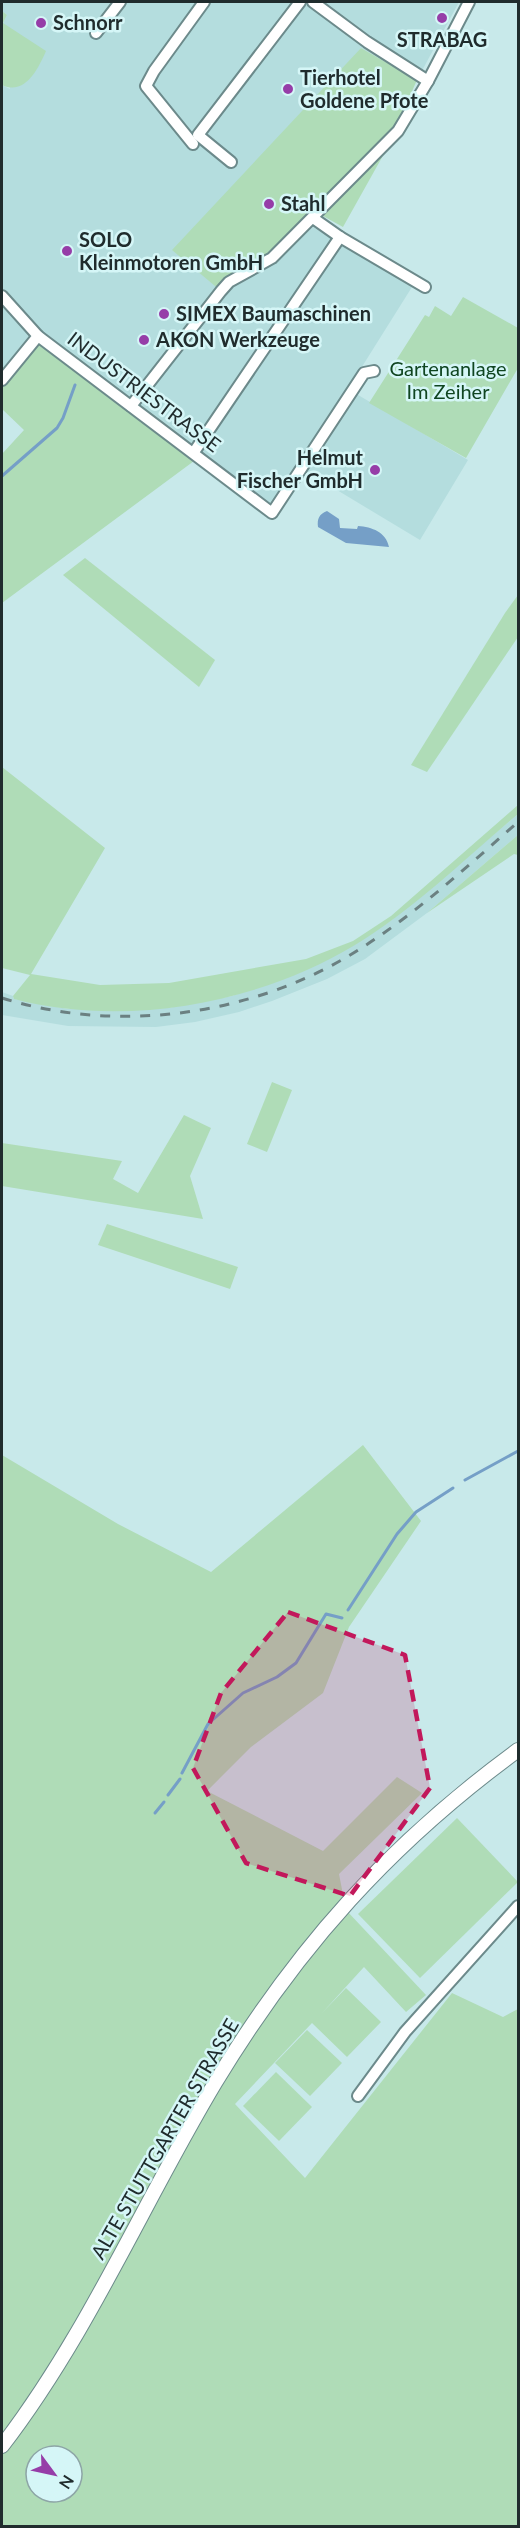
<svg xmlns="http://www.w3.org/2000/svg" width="520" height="2528" viewBox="0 0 520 2528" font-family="Lato,sans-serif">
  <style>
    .built { fill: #b4ddde }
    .green { fill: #afdcb7; fill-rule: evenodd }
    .water { fill: #759fc7 }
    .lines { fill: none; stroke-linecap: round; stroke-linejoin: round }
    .stream { stroke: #759fc7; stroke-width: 3 }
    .street-casing { stroke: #6c8a8b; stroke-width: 14 }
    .secondary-casing { stroke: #6c8a8b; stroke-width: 16 }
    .street { stroke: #fff; stroke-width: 10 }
    .secondary { stroke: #fff; stroke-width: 14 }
    .rail { stroke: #6b8081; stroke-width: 3; stroke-dasharray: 10 10; stroke-linecap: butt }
    .marked { fill: #c2185b; fill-opacity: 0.2; stroke: #c2185b; stroke-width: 4.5; stroke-dasharray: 12 8; stroke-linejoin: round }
    .poi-dot { fill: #963da8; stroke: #d5f6f7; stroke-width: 2 }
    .labels { text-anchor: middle; stroke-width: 5; stroke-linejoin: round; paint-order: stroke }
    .poi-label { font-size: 20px; font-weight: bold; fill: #202c2d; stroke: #d5f6f7; text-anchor: start }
    .park-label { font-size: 20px; fill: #0f4520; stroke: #d5f6f7 }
    .street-label { font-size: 20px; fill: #202c2d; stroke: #d5f6f7 }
  </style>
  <rect width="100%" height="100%" fill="#c8e9ea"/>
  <!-- built -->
  <g class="built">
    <polygon points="2,2 459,2 417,80 361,48 273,263 313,227 412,287 348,389 468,460 420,540 307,472 275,518 194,461 34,337 2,376 2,85 10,89 3,23 7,15 2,11"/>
    <polygon points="518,814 518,835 427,913 365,959 327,979 272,1001 239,1012 195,1022 156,1027 68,1026 2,1015 2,992 13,996 14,999 68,1009 168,1008 232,996 296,974 354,945 393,919"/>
  </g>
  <!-- green -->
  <g class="green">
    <path d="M2 11 7 15 3 23 46 51C38 69 25 96 2 85Z"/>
    <polygon points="361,48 417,80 385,152 343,227 323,216 273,263 221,291 172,250"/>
    <polygon points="463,297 518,328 518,368 466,458 369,403 425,315 429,317 435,306 451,316"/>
    <polygon points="34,337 194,461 2,603 2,454 24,430 2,409 2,376"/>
    <polygon points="85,558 215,660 199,687 63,575"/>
    <polygon points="518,595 518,637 427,772 411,765 505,613"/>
    <path d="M2 767 105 848 31 974 100 985 169 983 306 959 353 941 391 916 518 805V814C467 857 412 911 355 945 257 1004 125 1028 14 999L13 996 30 975 2 968Z"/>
    <polygon points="518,835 518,855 514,854 427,913"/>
    <polygon points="272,1082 292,1090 267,1152 247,1144"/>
    <polygon points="184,1115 211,1128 190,1176 203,1219 2,1186 2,1143 122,1161 113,1179 138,1193"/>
    <polygon points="107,1224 238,1267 230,1289 98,1245"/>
    <path d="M363 1445 421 1521 349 1627 323 1693 251 1747 207 1791 323 1851 397 1777 422 1793 339 1874 346 1910 426 1995 406 2012 364 1967 322 2013 346 1988 381 2022 347 2057 312 2023 235 2104 305 2178 452 1993 503 2017 518 2009V2526H2V1455L118 1524 211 1572ZM36 2456H72V2492H36Z"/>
    <polygon points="457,1818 518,1882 420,1978 358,1914"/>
    <polygon points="307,2030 342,2063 310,2096 275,2063"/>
    <polygon points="276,2072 312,2107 279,2141 243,2106"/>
  </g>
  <!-- water -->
  <path class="water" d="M327 511 339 519 340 528 357 529 358 526C372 527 386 532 389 547L346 543 318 527C317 519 319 514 327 511Z"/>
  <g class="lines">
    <!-- stream -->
    <g class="stream">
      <polyline points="2,476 57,428 63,418 75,385"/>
      <polyline points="465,1480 518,1451"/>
      <polyline points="348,1610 397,1534 416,1512 453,1488"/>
      <polyline points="182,1773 208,1724 243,1693 277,1677 296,1663 326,1614 342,1618"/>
      <polyline points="168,1795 180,1779"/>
      <polyline points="155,1813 164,1802"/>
    </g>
    <defs>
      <g id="street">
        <polyline points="313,2 367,42 428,81"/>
        <polyline points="96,33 120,2"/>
        <polyline points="193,144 146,86 154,71 204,2"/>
        <polyline points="231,162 198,135 300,2"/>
        <polyline points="313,218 340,237 425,287"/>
        <polyline points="2,296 38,336 272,513 364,373 374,371"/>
        <polyline points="2,380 38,336"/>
        <polyline points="131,406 221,291 229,282 272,258 398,131 428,81 469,2"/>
        <polyline points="194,452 340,237"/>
        <polyline points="358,2096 405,2032 518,1906"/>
      </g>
      <path id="secondary" d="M2 2446C88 2334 143 2203 215 2083 297 1947 391 1843 518 1750"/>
    </defs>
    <!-- street casing -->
    <use href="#street" class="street-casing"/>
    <!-- secondary casing -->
    <use href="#secondary" class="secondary-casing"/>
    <!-- street -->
    <use href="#street" class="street"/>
    <!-- secondary -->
    <use href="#secondary" class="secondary"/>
    <!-- rail -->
    <path class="rail" d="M2 998C120 1035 259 1015 363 947 419 911 469 865 518 822"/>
  </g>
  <!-- marked area -->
  <path class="marked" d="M288 1612 405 1655 430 1788 350 1896 246 1863 193 1768 221 1693Z"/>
  <!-- markers -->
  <g class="poi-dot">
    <circle cx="442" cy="18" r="6"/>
    <circle cx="41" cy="23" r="6"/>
    <circle cx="288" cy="89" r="6"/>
    <circle cx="269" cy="204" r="6"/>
    <circle cx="67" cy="251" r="6"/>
    <circle cx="164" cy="314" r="6"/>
    <circle cx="144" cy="340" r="6"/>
    <circle cx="375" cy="470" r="6"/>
  </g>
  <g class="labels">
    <!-- poi labels -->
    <g class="poi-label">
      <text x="53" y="30">Schnorr</text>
      <text x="442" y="47" text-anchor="middle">STRABAG</text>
      <text x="300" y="85">Tierhotel<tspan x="300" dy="23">Goldene Pfote</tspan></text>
      <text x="281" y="211">Stahl</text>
      <text x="79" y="247">SOLO<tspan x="79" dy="23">Kleinmotoren GmbH</tspan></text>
      <text x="176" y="321">SIMEX Baumaschinen</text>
      <text x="156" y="347">AKON Werkzeuge</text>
      <text x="363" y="465" text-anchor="end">Helmut<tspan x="363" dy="23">Fischer GmbH</tspan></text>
    </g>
    <!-- park labels -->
    <g class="park-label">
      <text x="448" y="376">Gartenanlage<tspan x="448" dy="23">Im Zeiher</tspan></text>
    </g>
    <!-- street labels -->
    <g class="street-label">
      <text transform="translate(144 392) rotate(37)" y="7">INDUSTRIESTRASSE</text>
      <text transform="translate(165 2139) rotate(-60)" y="7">ALTE STUTTGARTER STRASSE</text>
    </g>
  </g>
  <!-- border -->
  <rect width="520" height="2528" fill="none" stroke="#202c2d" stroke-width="6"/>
  <!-- north arrow -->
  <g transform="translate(54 2474) rotate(123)"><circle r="28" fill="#d5f6f7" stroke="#8da5a6" stroke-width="1.5"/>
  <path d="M0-4.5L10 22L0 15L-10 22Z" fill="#963da8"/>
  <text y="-9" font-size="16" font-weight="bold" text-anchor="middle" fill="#202c2d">N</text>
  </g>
</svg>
